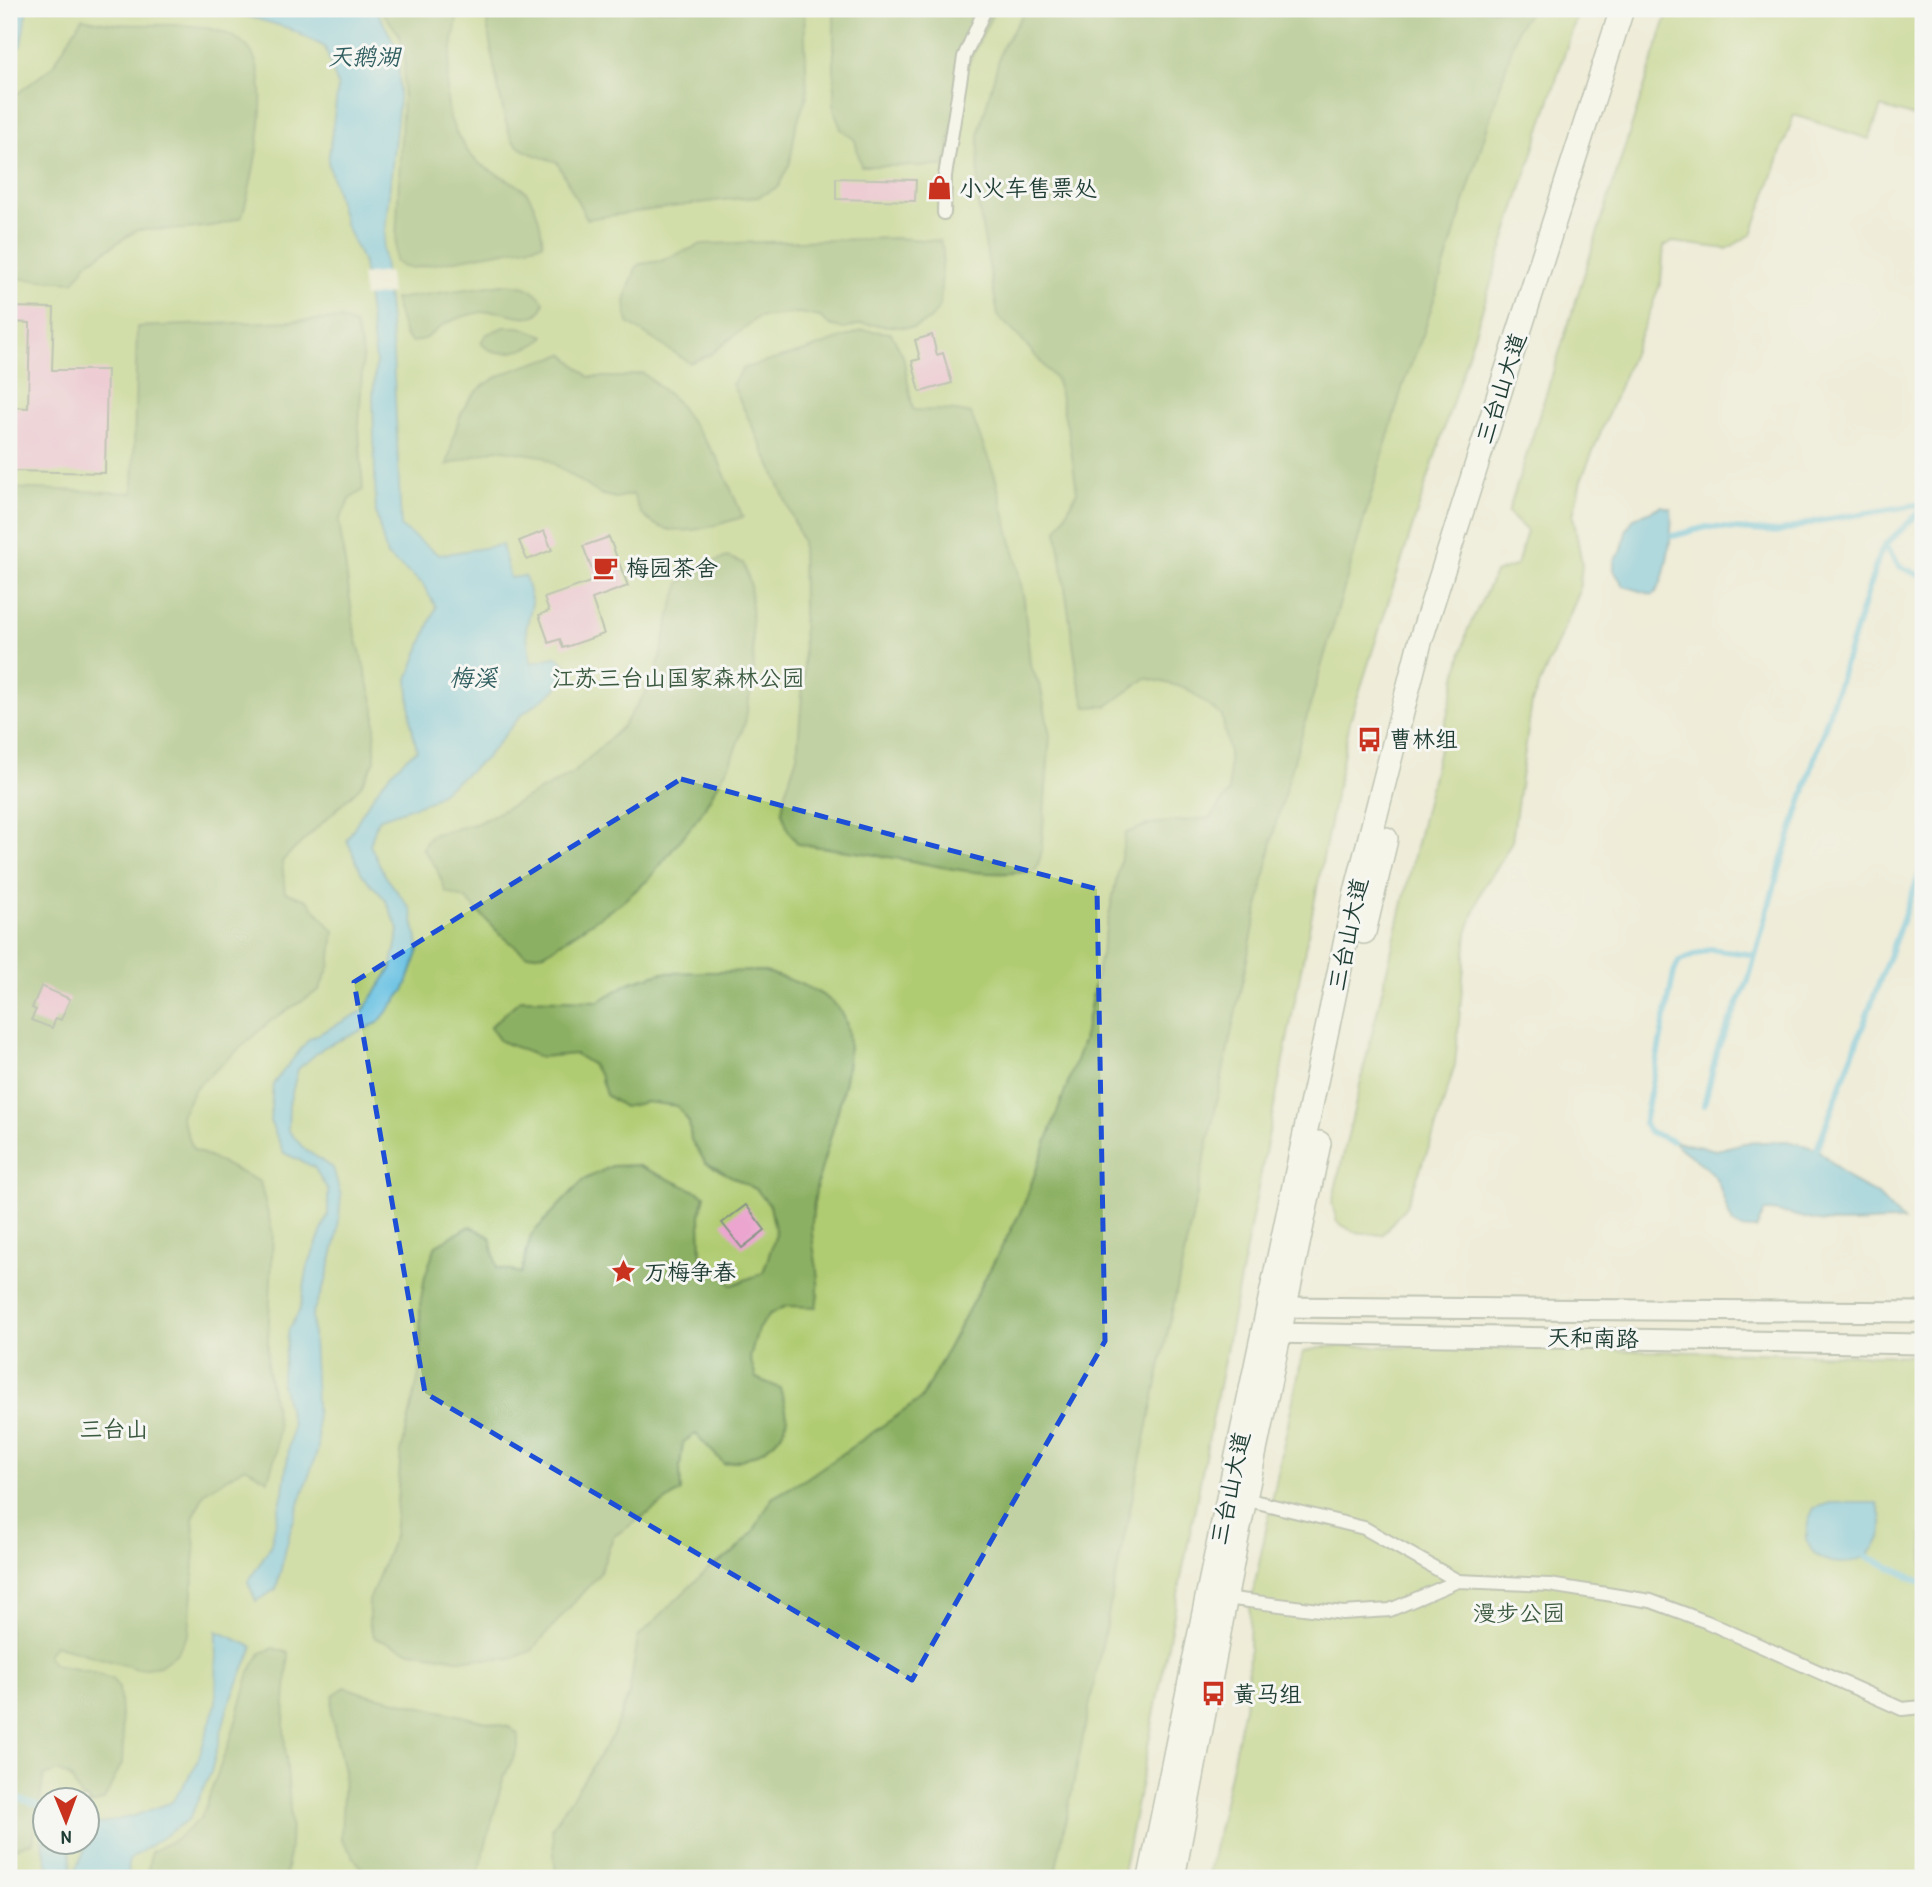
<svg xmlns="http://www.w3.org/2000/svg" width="1932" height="1887" viewBox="0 0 1932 1887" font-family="'Patrick Hand','LXGW WenKai TC',sans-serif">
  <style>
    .green { fill: #b0cc72; stroke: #688453; stroke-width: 2; fill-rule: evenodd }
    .forest { fill: #8cb064; stroke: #56764c; stroke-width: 2 }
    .water { fill: #65c0e2; stroke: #427e8b; stroke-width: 2 }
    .pier { fill: #efecd8 }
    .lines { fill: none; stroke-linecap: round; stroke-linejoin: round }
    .stream { stroke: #65c0e2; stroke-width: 6 }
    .building { fill: #eba5cf }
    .pedestrian-casing { stroke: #879486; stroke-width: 16 }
    .tertiary-casing { stroke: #879486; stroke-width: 23 }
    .secondary-casing { stroke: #879486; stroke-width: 26 }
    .pedestrian { stroke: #fff; stroke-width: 12 }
    .tertiary { stroke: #fff; stroke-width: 19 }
    .secondary { stroke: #fff; stroke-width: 23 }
    .marked { fill: none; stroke: #1d4ed8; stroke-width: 5; stroke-dasharray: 14 9; stroke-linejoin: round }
    .labels { text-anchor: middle; stroke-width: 6; stroke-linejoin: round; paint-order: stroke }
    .poi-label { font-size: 23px; fill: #1f3d34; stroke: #f6f6f2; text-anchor: start }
    .street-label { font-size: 23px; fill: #1f3d34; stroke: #f6f6f2 }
    .park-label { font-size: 23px; fill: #3c5a40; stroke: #f6f6f2 }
    .water-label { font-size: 24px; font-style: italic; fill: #305e60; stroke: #f6f6f2 }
  </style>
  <rect width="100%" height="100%" fill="#f6f6f2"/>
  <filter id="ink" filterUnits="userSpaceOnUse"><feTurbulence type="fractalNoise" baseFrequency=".0143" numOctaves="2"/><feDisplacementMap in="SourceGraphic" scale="14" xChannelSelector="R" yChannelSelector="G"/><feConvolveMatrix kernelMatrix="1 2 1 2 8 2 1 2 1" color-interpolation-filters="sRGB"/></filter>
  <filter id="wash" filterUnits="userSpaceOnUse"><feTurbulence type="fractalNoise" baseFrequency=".00686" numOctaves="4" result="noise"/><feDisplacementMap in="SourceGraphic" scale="28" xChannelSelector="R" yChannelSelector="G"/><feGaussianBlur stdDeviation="1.57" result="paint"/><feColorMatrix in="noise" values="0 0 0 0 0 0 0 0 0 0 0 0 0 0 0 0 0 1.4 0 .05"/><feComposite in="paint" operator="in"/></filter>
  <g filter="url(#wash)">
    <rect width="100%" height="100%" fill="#efecd8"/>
    <!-- green -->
    <g class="green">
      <path d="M9 9H1579L1350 721 1122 1878H9ZM46 1800H88V1842H46Z"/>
      <polygon points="1669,9 1923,9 1923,119 1881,107 1869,139 1794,115 1752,234 1727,249 1673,242 1664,246 1661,281 1650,312 1581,480 1573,515 1582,564 1579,593 1532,702 1512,841 1499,865 1482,889 1467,933 1455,1065 1433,1137 1406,1206 1382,1235 1354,1232 1337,1222 1332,1203 1467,631 1495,573 1517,565 1527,531 1508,513"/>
      <polygon points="1349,1346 1923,1356 1923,1878 1208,1878 1248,1688 1250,1607 1303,1352 1324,1347"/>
    </g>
    <!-- forest -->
    <g class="forest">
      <path d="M380 9H458C455 45 438 91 453 126 459 140 472 161 486 168 498 176 518 182 527 193 538 208 541 227 543 244L413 268 403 267 395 261 405 56 399 34Z"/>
      <path d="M487 9H804L807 95 796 126 790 163 778 187 758 197 722 200 587 219 557 162C543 157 524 154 513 141 505 131 485 25 487 9Z"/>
      <polygon points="834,9 995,9 966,68 944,166 861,166 855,140 841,129 834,110"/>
      <polygon points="1026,9 1531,9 1518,28 1423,335 1403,385 1276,823 1125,1533 1054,1878 556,1878 552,1828 612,1736 629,1694 638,1637 707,1570 733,1553 753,1532 772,1498 807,1478 921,1399 1022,1209 1083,1041 1126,833 1150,824 1209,818 1229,792 1229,753 1222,716 1186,688 1146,678 1107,706 1086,707 1078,678 1057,531 1077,492 1069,435 1057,381 1021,339 998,316 978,204 979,132 1002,48"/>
      <path d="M82 18C94 20 107 23 120 24 146 26 174 23 201 27 217 30 238 35 249 49 275 81 253 179 242 217L218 225 187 229 137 230 87 263 74 282 9 278V100L52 67Z"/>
      <polygon points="895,238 940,241 943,250 940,306 930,320 913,328 861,324 844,329 830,325 820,317 799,313 758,317 710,355 690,363 628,323 625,302 628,290 636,268 640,264 661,261 702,244"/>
      <path d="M503 284C522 285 533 286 544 302 540 328 508 311 492 311 476 312 459 317 445 324 432 332 427 341 412 342L405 336 394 299Z"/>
      <polygon points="341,319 355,325 363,354 359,427 363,490 350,499 339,521 354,628 375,709 375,761 360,787 282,861 285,892 307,900 334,931 330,965 319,990 269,1022 195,1088 181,1116 193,1149 260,1182 273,1234 267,1365 278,1427 276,1452 268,1480 245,1467 205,1492 193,1518 195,1550 189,1633 177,1653 160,1666 138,1669 54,1645 47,1655 54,1665 88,1671 112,1679 119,1688 123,1742 122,1763 104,1800 91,1805 88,1800 80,1796 71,1778 57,1771 44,1776 33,1842 9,1850 9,488 133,493 137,327"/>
      <path d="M504 327H520L545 336C534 351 492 361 481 342L487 334Z"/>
      <path d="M864 330 891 333 903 356 913 410C934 411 950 408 971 414L995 476 1016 559 1024 600 1030 664 1041 689 1050 736 1041 855 1036 870C988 879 948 868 901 859 866 853 832 849 798 844L788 830 782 812 785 793 797 756 804 672 802 541 772 468 732 384 744 368 805 351Z"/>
      <path d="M564 354 589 377H621L643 373 676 401 718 459 743 517C712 526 669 544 642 514 638 510 636 500 633 494L616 498 600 494 542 456 496 449 447 465C452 448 454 428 462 412 479 374 529 365 564 354Z"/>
      <polygon points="727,557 743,563 750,582 754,671 745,723 730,763 701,814 649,879 621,903 545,953 526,955 501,935 466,899 446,892 436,867 422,848 431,835 478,823 572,774 622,727 655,679 671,611 680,583 702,566"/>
      <path d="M762 971C786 978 833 992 844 1017 862 1057 825 1147 816 1190 814 1203 811 1219 812 1233 814 1259 822 1281 816 1307L786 1306 770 1314 758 1329 750 1358 756 1378 780 1388C783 1399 790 1416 785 1427 775 1450 746 1460 724 1464L696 1434 683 1442 680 1467 681 1491 613 1537 600 1573 531 1651 511 1659H457L406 1650 375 1638 369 1624V1601L394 1537 401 1453 421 1366 420 1305 425 1276 436 1245 470 1226 490 1237 497 1268 521 1273 531 1235 583 1180 612 1166 637 1165 705 1195 700 1215 701 1256 732 1285 763 1273 776 1234 770 1206 757 1190 706 1163 691 1140 689 1122 677 1106 646 1102 624 1107 606 1095 600 1076 591 1064 575 1054 540 1057 500 1041 490 1027 521 999 599 1001 631 982 661 973Z"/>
      <path d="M273 1648 289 1653C287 1678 284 1704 284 1728 286 1777 297 1830 285 1878H147L151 1852 178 1838 201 1818 232 1735 250 1672 261 1653Z"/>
      <polygon points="345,1687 362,1693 509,1727 518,1734 518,1748 503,1779 477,1878 368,1878 341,1838 344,1771 331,1715 333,1695"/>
    </g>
    <!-- water -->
    <g class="water">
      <polygon points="9,9 27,9 21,45 9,60"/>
      <path d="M223 9H376L399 52V100L383 249 393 355 401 527 439 555 502 545 510 578 525 576 532 603 526 629 531 663 557 656 569 669 555 690 521 715 485 759 430 801 378 819 370 845 384 874 411 910 419 950 405 989 378 1023 324 1047 298 1069 289 1104 288 1130 304 1149 333 1168 341 1196 337 1237 326 1281 312 1314 318 1449 291 1528 276 1589 256 1601 248 1582 270 1547 283 1492 292 1425 281 1380 289 1329 300 1310 308 1266 328 1215V1190L314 1167 284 1153 270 1121 273 1084 309 1039 363 1011 391 969 399 930 385 899 362 874 347 840C365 807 385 772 417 750L411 723 408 679 436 607 422 583 387 556 376 513 373 397 376 362 363 262 345 224 328 162 338 87 325 47 288 28Z"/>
      <path d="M1662 506 1671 509C1673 526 1667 585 1653 595L1624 586 1614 571V560L1622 550 1626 531 1634 518Z"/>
      <path d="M1672 1141 1716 1150 1744 1143 1788 1141 1817 1149 1853 1182 1878 1195 1903 1221C1877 1220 1851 1225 1825 1222 1804 1220 1786 1210 1765 1211L1756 1229C1748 1229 1740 1229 1734 1224 1727 1217 1723 1189 1715 1177 1704 1163 1685 1153 1672 1141Z"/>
      <path d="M1830 1503H1877C1909 1579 1775 1585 1814 1508Z"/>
      <polygon points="217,1631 253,1647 228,1706 211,1772 189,1819 129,1860 128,1878 50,1878 42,1839 45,1819 46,1842 70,1842 72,1876 98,1824 134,1816 172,1802 196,1766 216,1704"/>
    </g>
    <!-- pier -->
    <polygon class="pier" points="389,272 391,294 364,297 361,275"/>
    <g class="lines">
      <!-- stream -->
      <g class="stream">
        <polyline points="1673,536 1707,527 1779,532 1817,521 1923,504"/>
        <polyline points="1885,545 1899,566 1923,577"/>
        <polyline points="1704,1105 1718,1048 1748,981 1777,877 1879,556 1885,545 1923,509"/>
        <polyline points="1672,1141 1650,1132 1644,1124 1674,972 1679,961 1710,949 1755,955"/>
        <polyline points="1817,1149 1923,865"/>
        <polyline points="1866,1556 1923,1583"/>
        <polyline points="9,1795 46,1808"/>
      </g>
    </g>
    <g id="blocks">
      <!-- building -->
      <g class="building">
        <polygon points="836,178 916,180 915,201 836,199"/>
        <polygon points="9,307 54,308 52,370 107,370 105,473 9,471 9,407 28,408 30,323 9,322"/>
        <polygon points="932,335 937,355 943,353 952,383 920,392 912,361 920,359 915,340"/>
        <polygon points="544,531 552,550 527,560 519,541"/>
        <polygon points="609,537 628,586 592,599 604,634 563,648 560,639 549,643 539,615 549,611 544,598 596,580 583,546"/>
        <polygon points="41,986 70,999 61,1020 56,1018 52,1028 31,1020 36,1010 32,1008"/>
        <polygon points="746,1205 765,1230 742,1248 722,1223"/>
      </g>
    </g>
  </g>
  <g filter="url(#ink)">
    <use href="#blocks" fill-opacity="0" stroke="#879486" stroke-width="2"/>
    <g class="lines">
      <defs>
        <g id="pedestrian">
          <polyline points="944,213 945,176 964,57 985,9"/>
          <polyline points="1245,1499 1364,1528 1458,1581"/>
          <polyline points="1225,1598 1343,1613 1390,1610 1458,1581 1549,1585 1651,1601 1707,1622 1902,1709 1923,1707"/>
        </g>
        <g id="tertiary">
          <polyline points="1270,1307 1923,1312"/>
          <polyline points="1268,1333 1923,1344"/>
        </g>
        <g id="secondary">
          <polyline points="1364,932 1386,839"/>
          <polyline points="1150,1878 1207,1598 1356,892 1420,642 1622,9"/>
          <polyline points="1173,1878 1237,1537 1319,1143"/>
        </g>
      </defs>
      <!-- pedestrian casing -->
      <use href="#pedestrian" class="pedestrian-casing"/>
      <!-- tertiary casing -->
      <use href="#tertiary" class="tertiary-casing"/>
      <!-- secondary casing -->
      <use href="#secondary" class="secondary-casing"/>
      <!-- pedestrian -->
      <use href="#pedestrian" class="pedestrian"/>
      <!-- tertiary -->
      <use href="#tertiary" class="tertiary"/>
      <!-- secondary -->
      <use href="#secondary" class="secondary"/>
    </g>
  </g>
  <!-- marked area -->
  <path d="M0 0H1932V1887H0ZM681 779 1097 889 1105 1341 912 1680 425 1393 354 982Z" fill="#efecd8" fill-opacity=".55" fill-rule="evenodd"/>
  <path class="marked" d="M681 779 1097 889 1105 1341 912 1680 425 1393 354 982Z"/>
  <!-- icons -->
  <defs>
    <symbol id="shop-bare" viewBox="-9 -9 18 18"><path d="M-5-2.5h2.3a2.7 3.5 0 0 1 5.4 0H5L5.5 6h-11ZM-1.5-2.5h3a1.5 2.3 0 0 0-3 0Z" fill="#c8321e" stroke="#f6f6f2" stroke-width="2.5" paint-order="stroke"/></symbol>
    <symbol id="cafe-bare" viewBox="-9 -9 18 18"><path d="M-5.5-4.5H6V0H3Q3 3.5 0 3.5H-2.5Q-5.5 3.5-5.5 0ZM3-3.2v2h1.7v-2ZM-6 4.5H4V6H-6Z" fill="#c8321e" stroke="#f6f6f2" stroke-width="2.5" paint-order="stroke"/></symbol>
    <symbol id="bus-bare" viewBox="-9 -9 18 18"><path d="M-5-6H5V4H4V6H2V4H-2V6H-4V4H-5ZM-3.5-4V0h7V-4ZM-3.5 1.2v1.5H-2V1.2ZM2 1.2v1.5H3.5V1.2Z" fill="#c8321e" stroke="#f6f6f2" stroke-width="2.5" paint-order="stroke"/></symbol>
    <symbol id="sight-bare" viewBox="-9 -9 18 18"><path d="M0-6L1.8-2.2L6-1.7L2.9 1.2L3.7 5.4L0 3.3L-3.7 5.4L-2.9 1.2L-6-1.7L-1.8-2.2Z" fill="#c8321e" stroke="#f6f6f2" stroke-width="2.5" paint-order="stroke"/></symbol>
  </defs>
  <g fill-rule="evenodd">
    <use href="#shop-bare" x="922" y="170" width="35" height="35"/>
    <use href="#cafe-bare" x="588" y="550" width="35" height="35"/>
    <use href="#bus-bare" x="1352" y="722" width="35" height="35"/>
    <use href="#sight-bare" x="606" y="1254" width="35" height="35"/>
    <use href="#bus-bare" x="1196" y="1676" width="35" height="35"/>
  </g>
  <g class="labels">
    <!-- poi labels -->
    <g class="poi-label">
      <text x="959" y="196">小火车售票处</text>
      <text x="626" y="576">梅园茶舍</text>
      <text x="1389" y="747">曹林组</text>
      <text x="644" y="1280">万梅争春</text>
      <text x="1233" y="1702">黄马组</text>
    </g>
    <!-- street labels -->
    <g class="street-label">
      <text transform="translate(1501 388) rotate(-72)" y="8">三台山大道</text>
      <text transform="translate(1348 934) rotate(-78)" y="8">三台山大道</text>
      <text transform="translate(1593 1338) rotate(1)" y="8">天和南路</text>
      <text transform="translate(1230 1488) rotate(-78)" y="8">三台山大道</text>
    </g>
    <!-- park labels -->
    <g class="park-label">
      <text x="678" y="686">江苏三台山国家森林公园</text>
      <text x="114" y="1437">三台山</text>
      <text x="1519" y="1621">漫步公园</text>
    </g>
    <!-- water labels -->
    <g class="water-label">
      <text x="364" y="65">天鹅湖</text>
      <text x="473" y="686">梅溪</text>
    </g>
  </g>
  <!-- margin -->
  <rect width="1932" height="1887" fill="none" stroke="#f6f6f2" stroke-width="35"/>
  <!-- north arrow -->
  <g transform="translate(66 1821) rotate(179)"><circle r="33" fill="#f6f6f2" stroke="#a0aca6" stroke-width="2"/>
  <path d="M0-5L12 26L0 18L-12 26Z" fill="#c8321e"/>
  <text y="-10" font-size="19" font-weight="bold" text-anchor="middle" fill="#1f3d34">N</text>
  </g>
</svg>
